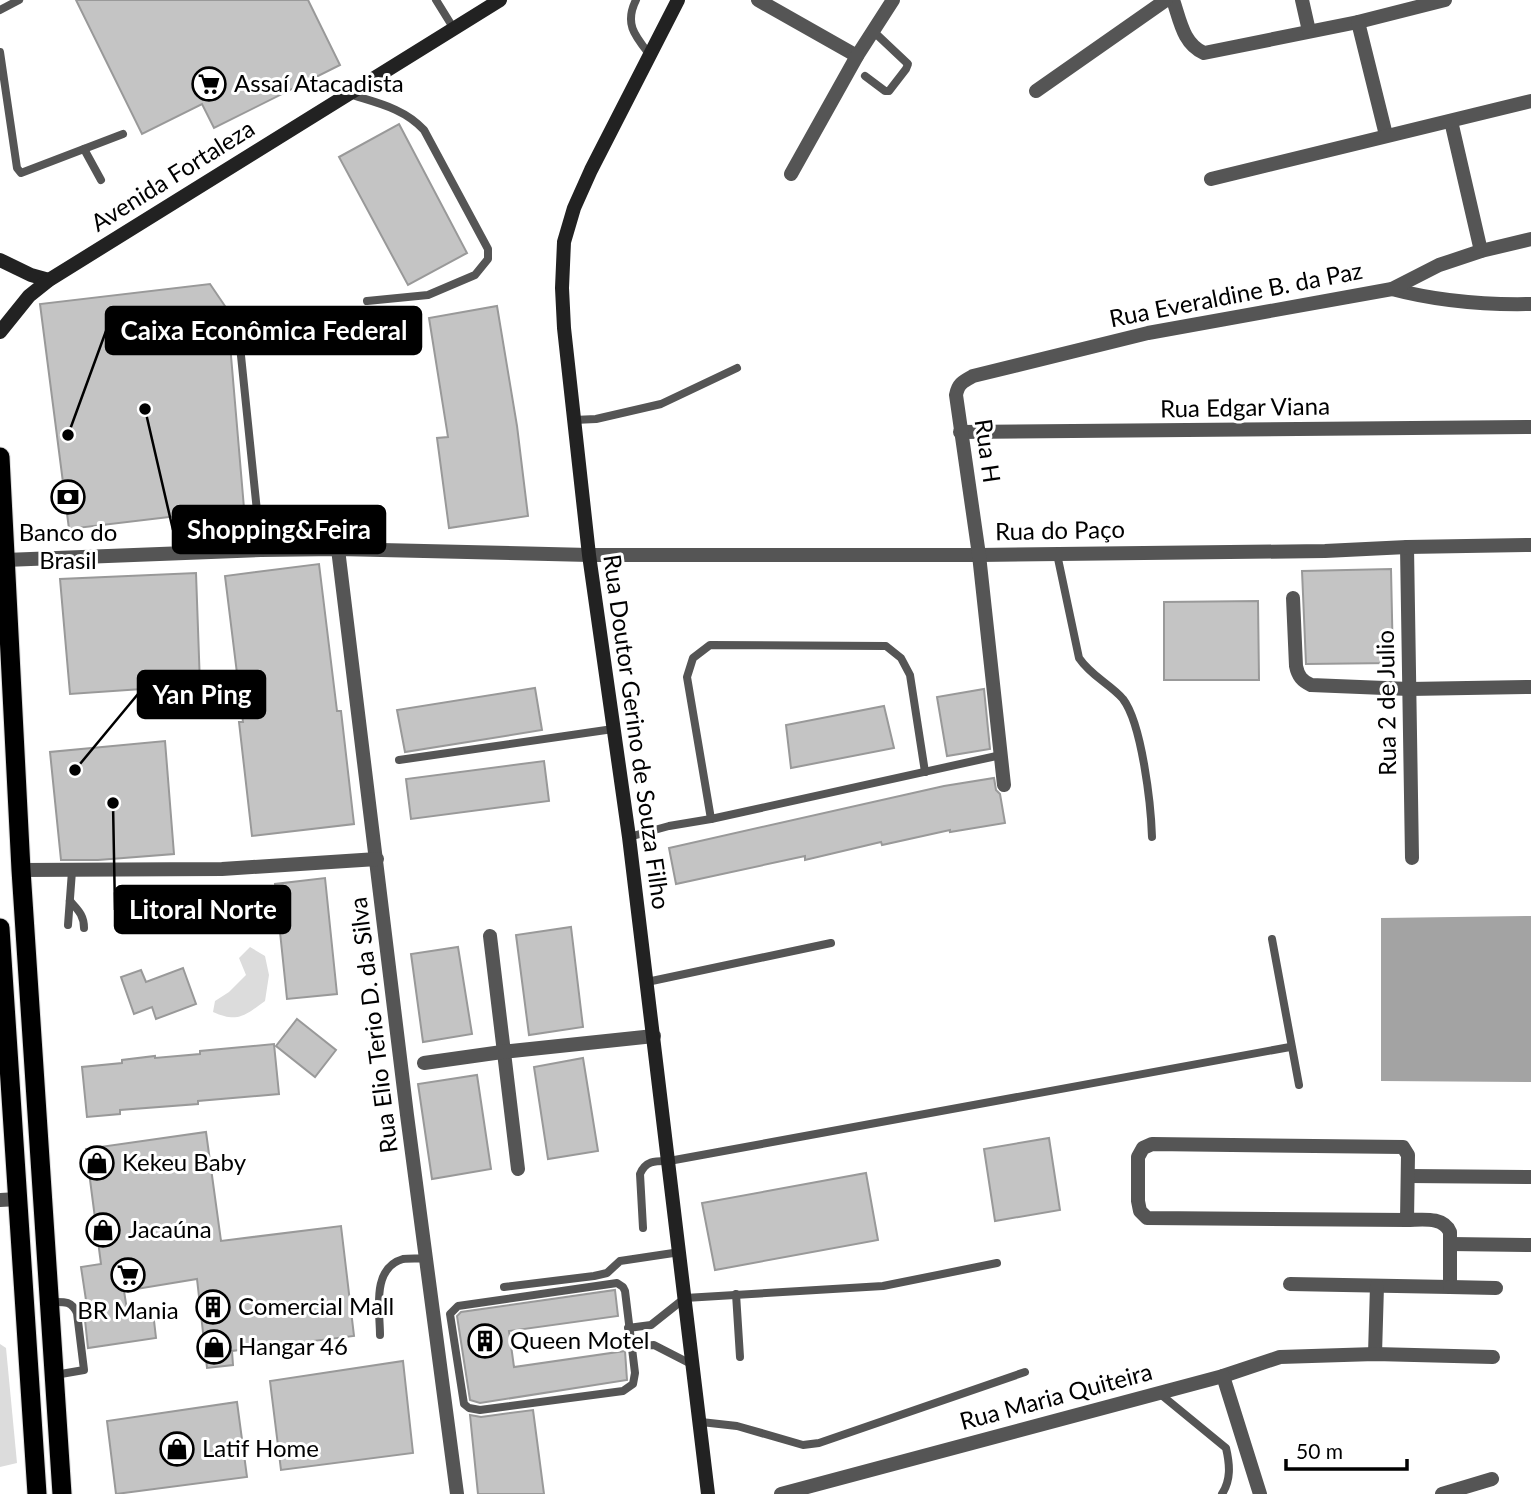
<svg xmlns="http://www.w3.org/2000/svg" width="1531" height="1494" viewBox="0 0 1531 1494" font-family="Lato,sans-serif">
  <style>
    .green { fill: #dcdcdc }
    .water { fill: #a3a3a3 }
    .building { fill: #c4c4c4; stroke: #999; stroke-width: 2 }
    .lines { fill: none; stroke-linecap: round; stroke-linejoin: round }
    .trunk-casing { stroke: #dbdbdb; stroke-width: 21 }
    .service { stroke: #555; stroke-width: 8 }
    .minor { stroke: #555; stroke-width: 14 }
    .secondary { stroke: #222; stroke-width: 14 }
    .trunk { stroke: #000; stroke-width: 19 }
    .labels { text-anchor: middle; stroke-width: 6; stroke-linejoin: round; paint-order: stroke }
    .poi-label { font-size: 24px; fill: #000; stroke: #fff; text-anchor: start }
    .street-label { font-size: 24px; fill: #000; stroke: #fff }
    .leader { fill: none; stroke: #000; stroke-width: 2.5 }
    .callout-dot { fill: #000; stroke: #fff; stroke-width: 2.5 }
    .callout { fill: #000; stroke: #000; stroke-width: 2.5 }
    .callout-label { font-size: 26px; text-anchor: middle; font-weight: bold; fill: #fff }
  </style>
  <rect width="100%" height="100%" fill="#fff"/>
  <!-- green -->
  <g class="green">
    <path d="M250 947 265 956 269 975 265 1001C244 1016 238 1023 213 1012L215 1001 229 992 246 975 239 958Z"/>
    <polygon points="0,1344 6,1348 17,1463 0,1467"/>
  </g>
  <!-- water -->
  <polygon class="water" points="1531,916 1531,1082 1381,1081 1381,918"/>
  <!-- building -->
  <g class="building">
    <polygon points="76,0 308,0 340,65 214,128 202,104 142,134"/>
    <polygon points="399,124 467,253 408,285 339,157"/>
    <polygon points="210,284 227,309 244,508 69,529 40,304"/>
    <polygon points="497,306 517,426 528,516 449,528 437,438 448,437 429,318"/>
    <polygon points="319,564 337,711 341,711 354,824 252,836 239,722 243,722 225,576"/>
    <polygon points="1391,569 1393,663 1306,664 1302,571"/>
    <polygon points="196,573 200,685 70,694 60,579"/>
    <polygon points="1258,601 1259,680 1164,680 1164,602"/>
    <polygon points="535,688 542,730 405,752 397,710"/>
    <polygon points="984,689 990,749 947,756 937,697"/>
    <polygon points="884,706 894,748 791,768 786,725"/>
    <polygon points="165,741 174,854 98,860 61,860 50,752"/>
    <polygon points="544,761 549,801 411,819 406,779"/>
    <polygon points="994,778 996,790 1000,794 1005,823 950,832 950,830 882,845 881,842 805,860 805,856 676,884 669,848 944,786"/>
    <polygon points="325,878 337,994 287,999 275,884"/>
    <polygon points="571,927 583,1027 529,1035 516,935"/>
    <polygon points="458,947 472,1034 423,1042 411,954"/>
    <polygon points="183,968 196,1004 156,1019 152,1007 134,1014 121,977 141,970 146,982"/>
    <polygon points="297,1019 336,1050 315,1077 276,1046"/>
    <polygon points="274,1044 279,1094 198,1101 198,1104 120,1110 120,1114 87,1117 82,1067 122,1063 122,1060 155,1056 155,1058 200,1054 200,1051"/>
    <polygon points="583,1058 598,1151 548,1159 534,1067"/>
    <polygon points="477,1075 491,1169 432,1179 418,1084"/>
    <polygon points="206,1132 221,1241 341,1226 354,1336 232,1351 233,1365 207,1368 197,1279 124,1291 128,1316 153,1312 156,1338 88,1348 85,1320 89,1320 81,1267 101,1264 86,1149"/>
    <polygon points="1049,1138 1060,1210 995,1221 984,1149"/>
    <polygon points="866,1173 878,1240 715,1270 702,1203"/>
    <polygon points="615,1290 618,1316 509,1331 514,1367 625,1351 627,1380 480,1403 470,1400 457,1316 461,1312"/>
    <polygon points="403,1361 413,1453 281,1470 270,1381"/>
    <polygon points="237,1402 247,1477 116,1494 107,1421"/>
    <polygon points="533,1410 544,1494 478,1494 470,1415 481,1417"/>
  </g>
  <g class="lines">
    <defs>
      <g id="trunk">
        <polyline points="0,457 21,870 62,1494"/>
        <polyline points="0,928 37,1494"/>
      </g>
    </defs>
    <!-- trunk casing -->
    <use href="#trunk" class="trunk-casing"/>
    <!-- service -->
    <g class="service">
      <polyline points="436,0 454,29"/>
      <path d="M636 0C624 24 635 36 650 55"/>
      <polyline points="0,10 19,0"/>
      <polyline points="0,52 17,168 21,173 123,134"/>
      <polyline points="865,76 885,91 889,91 906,69 908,64 873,31"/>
      <path d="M349 94C377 103 404 108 424 130L488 249V259L475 275 428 295 367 301"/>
      <polyline points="84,149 101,180"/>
      <polyline points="240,346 261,550"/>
      <polyline points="574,420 596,419 661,404 737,368"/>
      <path d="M1057 554 1079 658C1091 676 1110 684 1123 699 1142 724 1151 805 1152 837"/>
      <polyline points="399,760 613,729"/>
      <polyline points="711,819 687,677 693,658 710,645 886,646 901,658 910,675 925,772"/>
      <polyline points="629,837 669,826 711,819 1001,755"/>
      <path d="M70 901C78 910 84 915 84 928"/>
      <polyline points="68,925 72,871"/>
      <polyline points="1272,939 1299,1085"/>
      <polyline points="647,982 831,943"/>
      <path d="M643 1228 640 1174C646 1160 656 1161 669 1161L1290 1047"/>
      <polygon points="617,1283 623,1287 625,1291 635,1373 633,1384 623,1391 480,1410 469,1408 464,1404 450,1314 458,1306"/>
      <polyline points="504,1287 594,1276 607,1273 620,1261 680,1252"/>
      <polyline points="736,1294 740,1357"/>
      <path d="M50 1302C63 1302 71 1300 77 1313L84 1370 55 1375"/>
      <polyline points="628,1328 651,1325 685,1298 883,1286 997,1263"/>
      <path d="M380 1335C380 1311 371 1268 403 1259 410 1258 419 1259 426 1258"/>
      <polyline points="631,1347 654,1345 693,1365"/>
      <path d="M1159 1393 1226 1448C1230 1465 1231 1480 1222 1494"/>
      <polyline points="701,1422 737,1426 803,1445 819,1443 1025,1372"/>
    </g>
    <!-- minor -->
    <g class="minor">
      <polyline points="758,0 857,56"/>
      <path d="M1173 0C1180 20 1183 44 1204 53L1358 22 1445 0"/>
      <polyline points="1302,0 1309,31"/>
      <polyline points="1358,22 1386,135"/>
      <polyline points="1036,91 1166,0"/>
      <polyline points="1451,121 1481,251"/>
      <polyline points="791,174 857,56 893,0"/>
      <polyline points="1211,179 1531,101"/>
      <path d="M1392 289C1437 301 1484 305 1531 304"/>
      <polyline points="960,432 1531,427"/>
      <polyline points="1407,547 1412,858"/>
      <polyline points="338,549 407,1115 457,1494"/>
      <polyline points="5,560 261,550 338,549 589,555 979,555 1325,551 1407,547 1531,545"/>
      <path d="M1293 598 1296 666C1298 676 1302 681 1311 685L1409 689 1531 687"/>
      <path d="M1004 785 979 555 956 395C958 384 962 382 973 376L1148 333 1392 289 1439 265 1481 251 1531 239"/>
      <polyline points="21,870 222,869 377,859"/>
      <polyline points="490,936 518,1169"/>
      <polyline points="424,1063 502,1052 654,1036"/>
      <polyline points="1408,1176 1531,1177"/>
      <polyline points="0,1200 18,1199"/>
      <polyline points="1450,1244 1531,1245"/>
      <path d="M1290 1284 1450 1287V1232C1443 1216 1422 1220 1407 1220L1408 1155 1403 1147 1152 1144 1143 1148 1138 1157V1201L1140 1211 1147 1218 1407 1220"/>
      <polyline points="1450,1287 1496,1288"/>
      <polyline points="1375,1354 1377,1286"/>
      <polyline points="1223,1376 1280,1357 1375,1354 1493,1357"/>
      <polyline points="781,1494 1223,1376 1260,1494"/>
      <polyline points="1442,1494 1492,1479"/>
    </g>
    <!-- secondary -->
    <g class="secondary">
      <polyline points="678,0 591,170 574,208 564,242 562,288 564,328 589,555 629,837 708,1494"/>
      <polyline points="0,260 31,275 49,280"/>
      <polyline points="0,332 29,296 49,280 500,0"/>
    </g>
    <!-- trunk -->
    <use href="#trunk" class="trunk"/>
  </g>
  <!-- icons -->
  <defs>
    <symbol id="supermarket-ring" viewBox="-11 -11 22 22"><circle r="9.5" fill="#fff" stroke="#000" stroke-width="1.5"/><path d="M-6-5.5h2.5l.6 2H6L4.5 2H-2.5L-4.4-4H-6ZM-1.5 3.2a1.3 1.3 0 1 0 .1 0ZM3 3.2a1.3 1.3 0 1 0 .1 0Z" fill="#000"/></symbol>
    <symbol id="bank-ring" viewBox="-11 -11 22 22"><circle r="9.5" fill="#fff" stroke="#000" stroke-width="1.5"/><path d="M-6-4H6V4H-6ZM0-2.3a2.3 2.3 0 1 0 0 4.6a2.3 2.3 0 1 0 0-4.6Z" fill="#000"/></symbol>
    <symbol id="shop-ring" viewBox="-11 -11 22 22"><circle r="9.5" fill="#fff" stroke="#000" stroke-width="1.5"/><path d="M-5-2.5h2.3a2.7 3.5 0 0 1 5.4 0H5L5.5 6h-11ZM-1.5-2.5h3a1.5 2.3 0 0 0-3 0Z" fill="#000"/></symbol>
    <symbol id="building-ring" viewBox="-11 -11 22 22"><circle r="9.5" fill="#fff" stroke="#000" stroke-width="1.5"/><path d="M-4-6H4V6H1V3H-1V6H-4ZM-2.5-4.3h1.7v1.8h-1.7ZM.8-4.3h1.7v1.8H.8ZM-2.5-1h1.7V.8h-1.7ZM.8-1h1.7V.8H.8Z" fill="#000"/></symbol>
  </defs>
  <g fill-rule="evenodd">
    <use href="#supermarket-ring" x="190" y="65" width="38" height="38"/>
    <use href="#bank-ring" x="49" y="478" width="38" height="38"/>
    <use href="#shop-ring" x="78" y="1144" width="38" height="38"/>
    <use href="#shop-ring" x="84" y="1211" width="38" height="38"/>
    <use href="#supermarket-ring" x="109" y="1256" width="38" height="38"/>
    <use href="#building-ring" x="194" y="1288" width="38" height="38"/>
    <use href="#building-ring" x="466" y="1322" width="38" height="38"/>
    <use href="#shop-ring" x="195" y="1328" width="38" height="38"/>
    <use href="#shop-ring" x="158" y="1430" width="38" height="38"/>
  </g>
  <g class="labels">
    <!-- poi labels -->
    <g class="poi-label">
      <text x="234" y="92">Assaí Atacadista</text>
      <text x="68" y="541" text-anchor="middle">Banco do<tspan x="68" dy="28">Brasil</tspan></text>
      <text x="122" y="1171">Kekeu Baby</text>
      <text x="128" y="1238">Jacaúna</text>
      <text x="238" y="1315">Comercial Mall</text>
      <text x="128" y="1319" text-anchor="middle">BR Mania</text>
      <text x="510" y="1349">Queen Motel</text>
      <text x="238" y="1355">Hangar 46</text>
      <text x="202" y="1457">Latif Home</text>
    </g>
    <!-- street labels -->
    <g class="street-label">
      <text transform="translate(173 176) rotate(-32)" y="8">Avenida Fortaleza</text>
      <text transform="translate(1236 295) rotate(-11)" y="8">Rua Everaldine B. da Paz</text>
      <text transform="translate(1245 408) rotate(-1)" y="8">Rua Edgar Viana</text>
      <text transform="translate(987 451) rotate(82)" y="8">Rua H</text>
      <text transform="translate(1060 531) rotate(-1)" y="8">Rua do Paço</text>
      <text transform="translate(1387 703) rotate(-91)" y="8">Rua 2 de Julio</text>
      <text transform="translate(636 732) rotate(82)" y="8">Rua Doutor Gerino de Souza Filho</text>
      <text transform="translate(374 1025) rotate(-97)" y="8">Rua Elio Terio D. da Silva</text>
      <text transform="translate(1056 1397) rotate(-15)" y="8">Rua Maria Quiteira</text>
    </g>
  </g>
  <!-- callouts -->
  <path class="leader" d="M68 435L106 331M145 409L173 530M75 770L138 694M113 803L115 910"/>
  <g class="callout-dot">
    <circle cx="68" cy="435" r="7"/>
    <circle cx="145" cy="409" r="7"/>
    <circle cx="75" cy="770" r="7"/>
    <circle cx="113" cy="803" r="7"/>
  </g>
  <g class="callout">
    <rect x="106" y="307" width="315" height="47" rx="7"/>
    <rect x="173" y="506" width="212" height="47" rx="7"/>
    <rect x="138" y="671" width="127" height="47" rx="7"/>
    <rect x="115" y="886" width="175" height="47" rx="7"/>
  </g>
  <g class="callout-label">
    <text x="264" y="340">Caixa Econômica Federal</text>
    <text x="279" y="539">Shopping&amp;Feira</text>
    <text x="202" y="704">Yan Ping</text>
    <text x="203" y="919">Litoral Norte</text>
  </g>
  <!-- scale -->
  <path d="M1286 1459v10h121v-10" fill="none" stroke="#000000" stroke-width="3.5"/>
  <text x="1296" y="1459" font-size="21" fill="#000000" stroke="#ffffff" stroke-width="5" paint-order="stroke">50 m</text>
</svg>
